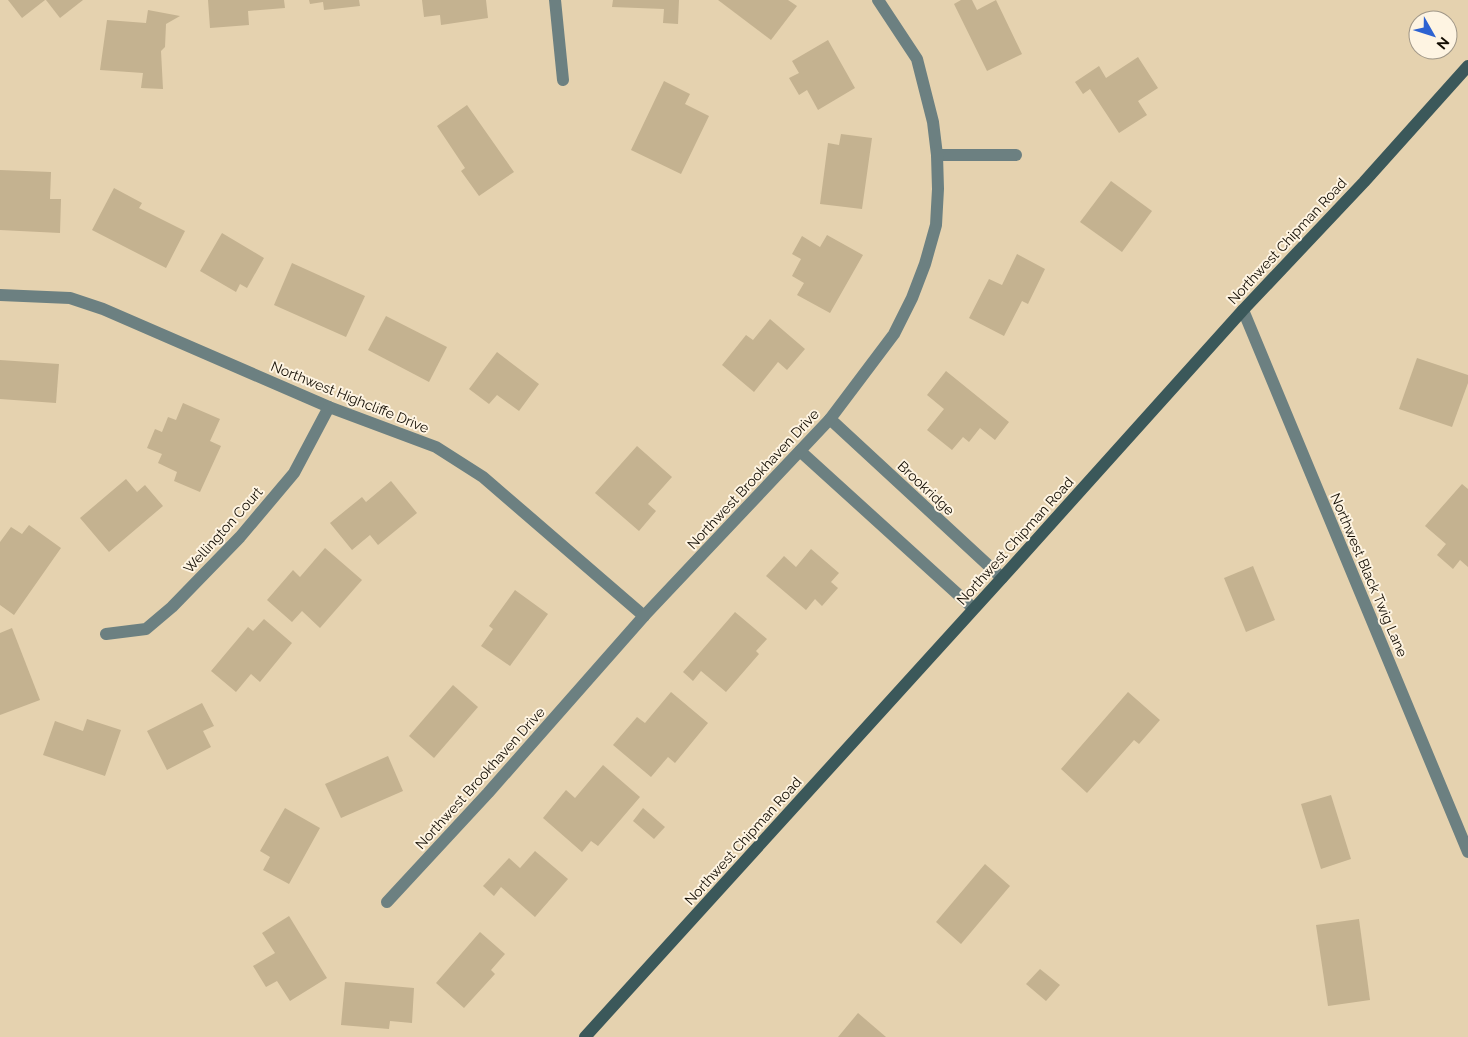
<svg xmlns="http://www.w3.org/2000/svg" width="1468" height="1037" viewBox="0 0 1468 1037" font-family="Raleway,sans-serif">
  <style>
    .building { fill: #c4b290 }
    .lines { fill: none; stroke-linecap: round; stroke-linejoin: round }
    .street { stroke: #6c8081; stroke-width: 12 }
    .secondary { stroke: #3b585a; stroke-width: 12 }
    .labels { text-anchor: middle; stroke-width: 4; stroke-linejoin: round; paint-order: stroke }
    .street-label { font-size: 14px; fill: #120c02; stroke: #fef4e2 }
  </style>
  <rect width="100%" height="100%" fill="#e5d2af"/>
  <!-- building -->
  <g class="building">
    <polygon points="8,0 45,0 22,18"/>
    <polygon points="46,0 83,0 60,18"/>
    <polygon points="208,0 284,0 285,8 248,11 249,25 210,28"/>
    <polygon points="309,0 359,0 360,6 324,10 323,2 310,4"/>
    <polygon points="422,0 486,0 488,18 441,25 440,15 424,17"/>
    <polygon points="613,0 679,0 678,24 663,23 664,9 612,7"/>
    <polygon points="718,0 788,0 797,6 771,40"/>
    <polygon points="961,0 972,0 977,10 996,0 1022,54 987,71 954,4"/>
    <polygon points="148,10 180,16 166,24 165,47 161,51 163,89 141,88 143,73 100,70 107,20 146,23"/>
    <polygon points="828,40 855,88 818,110 807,90 799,95 789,78 799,73 792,61"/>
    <polygon points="1138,57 1158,88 1138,101 1147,115 1119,133 1090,89 1083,94 1075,82 1099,66 1106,78"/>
    <polygon points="664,81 690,94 685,104 709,116 681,174 631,150"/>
    <polygon points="467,105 514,172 479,196 461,171 465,168 437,126"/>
    <polygon points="841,134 872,138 862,209 820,204 828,143 839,145"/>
    <polygon points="0,170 51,172 50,199 61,199 60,233 0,230"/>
    <polygon points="1111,181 1152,211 1122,252 1080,222"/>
    <polygon points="114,188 142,203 139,208 185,231 166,268 92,230"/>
    <polygon points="222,233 264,258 247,288 240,284 236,292 200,271"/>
    <polygon points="827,235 863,255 830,313 797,295 804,283 792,276 801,259 792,254 802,236 820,247"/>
    <polygon points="1017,254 1045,269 1028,304 1022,301 1004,336 969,318 989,279 1002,285"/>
    <polygon points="292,263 365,296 346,337 274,305"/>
    <polygon points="386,316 447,347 429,382 368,350"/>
    <polygon points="770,319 805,349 787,370 778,362 754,392 722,365 746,335 753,340"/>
    <polygon points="497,352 539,384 519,411 497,395 489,404 469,389"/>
    <polygon points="1417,358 1468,375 1468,383 1452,427 1399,409"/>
    <polygon points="0,360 59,364 56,403 0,399"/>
    <polygon points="946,371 1009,422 995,440 980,428 969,442 963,437 952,450 927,430 944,409 927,395"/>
    <polygon points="183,403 220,419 210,441 221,446 200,492 174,481 177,472 158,463 162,454 147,448 155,429 162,432 168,417 176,420"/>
    <polygon points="637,446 672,477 648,504 656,511 639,531 595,493"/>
    <polygon points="126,479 137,492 145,485 163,506 109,552 80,518"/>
    <polygon points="391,481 417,513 378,545 370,535 352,550 330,523 362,497 366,502"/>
    <polygon points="1462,484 1468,489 1468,567 1460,560 1453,569 1437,555 1446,544 1425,526"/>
    <polygon points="29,525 61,548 14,615 0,605 0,542 11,527 22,534"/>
    <polygon points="325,548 362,580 320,628 302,611 292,622 267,600 293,570 300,577"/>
    <polygon points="811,549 839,573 831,582 838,588 822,606 815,599 806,610 766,576 784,556 796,567"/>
    <polygon points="1253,566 1275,620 1246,632 1224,578"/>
    <polygon points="515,590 548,614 510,666 481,646 493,629 489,626"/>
    <polygon points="735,612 767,639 756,651 759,654 726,692 701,671 693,681 683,672"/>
    <polygon points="264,619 292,643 260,682 251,674 236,692 211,671 248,627 253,631"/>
    <polygon points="12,628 40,700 0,715 0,633"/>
    <polygon points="453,685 478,707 434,758 409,736"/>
    <polygon points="671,692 708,723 675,763 668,757 651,777 613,745 637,717 645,723"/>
    <polygon points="1128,692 1160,720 1139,744 1134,740 1087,793 1061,769"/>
    <polygon points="202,703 214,726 203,731 211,747 167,770 147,731"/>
    <polygon points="87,719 121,730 105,776 43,755 55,721 83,731"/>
    <polygon points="388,756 403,791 341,818 325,784"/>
    <polygon points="603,765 640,797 598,846 591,841 582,852 543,818 566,790 575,798"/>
    <polygon points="1331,795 1351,859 1321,869 1301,804"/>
    <polygon points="285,808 320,828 289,884 263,870 270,857 260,851"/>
    <polygon points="643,808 665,827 654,839 633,821"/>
    <polygon points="535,851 568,879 535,917 501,887 494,896 483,886 509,858 520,868"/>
    <polygon points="985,864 1010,886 961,944 936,922"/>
    <polygon points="289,916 327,978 290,1001 277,981 266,987 253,966 275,953 262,933"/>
    <polygon points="1359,919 1370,1000 1328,1006 1316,925"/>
    <polygon points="480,932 505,954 491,970 495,974 464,1008 436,983"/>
    <polygon points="1040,969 1060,985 1046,1001 1026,984"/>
    <polygon points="345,982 414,988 412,1023 390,1021 389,1029 341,1025"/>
    <polygon points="858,1013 886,1037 838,1037"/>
  </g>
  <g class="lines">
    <!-- street -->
    <g class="street">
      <polyline points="555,0 563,80"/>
      <polyline points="937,155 1016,155"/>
      <polyline points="0,295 70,298 103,309 329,407 436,447 483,477 644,616"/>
      <polyline points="1243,310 1468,852"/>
      <polyline points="830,419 1002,578"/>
      <polyline points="800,451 973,608"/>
      <polyline points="106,634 146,629 172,607 240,537 294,473 329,407"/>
      <polyline points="387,902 488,793 644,616 830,419 894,334 912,298 925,264 936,225 938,189 937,155 933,122 917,59 878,0"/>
    </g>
    <!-- secondary -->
    <polyline class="secondary" points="585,1037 1002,578 1243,310 1364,182 1468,66"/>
  </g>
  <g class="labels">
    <!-- street labels -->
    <g class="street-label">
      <text transform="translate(1287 241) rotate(-47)" y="5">Northwest Chipman Road</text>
      <text transform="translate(350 397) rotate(22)" y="5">Northwest Highcliffe Drive</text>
      <text transform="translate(753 479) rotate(-47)" y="5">Northwest Brookhaven Drive</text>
      <text transform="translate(926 488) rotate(43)" y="5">Brookridge</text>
      <text transform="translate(223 530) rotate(-48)" y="5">Wellington Court</text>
      <text transform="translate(1015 541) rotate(-48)" y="5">Northwest Chipman Road</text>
      <text transform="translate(1369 575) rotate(67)" y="5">Northwest Black Twig Lane</text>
      <text transform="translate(480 778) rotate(-48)" y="5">Northwest Brookhaven Drive</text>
      <text transform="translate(743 841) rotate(-48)" y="5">Northwest Chipman Road</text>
    </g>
  </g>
  <!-- north arrow -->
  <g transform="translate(1433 35) rotate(129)"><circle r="24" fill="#fef4e2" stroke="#a09788"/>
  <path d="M0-4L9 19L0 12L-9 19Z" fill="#2d62d1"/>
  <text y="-8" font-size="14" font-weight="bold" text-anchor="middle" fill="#120c02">N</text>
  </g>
</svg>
